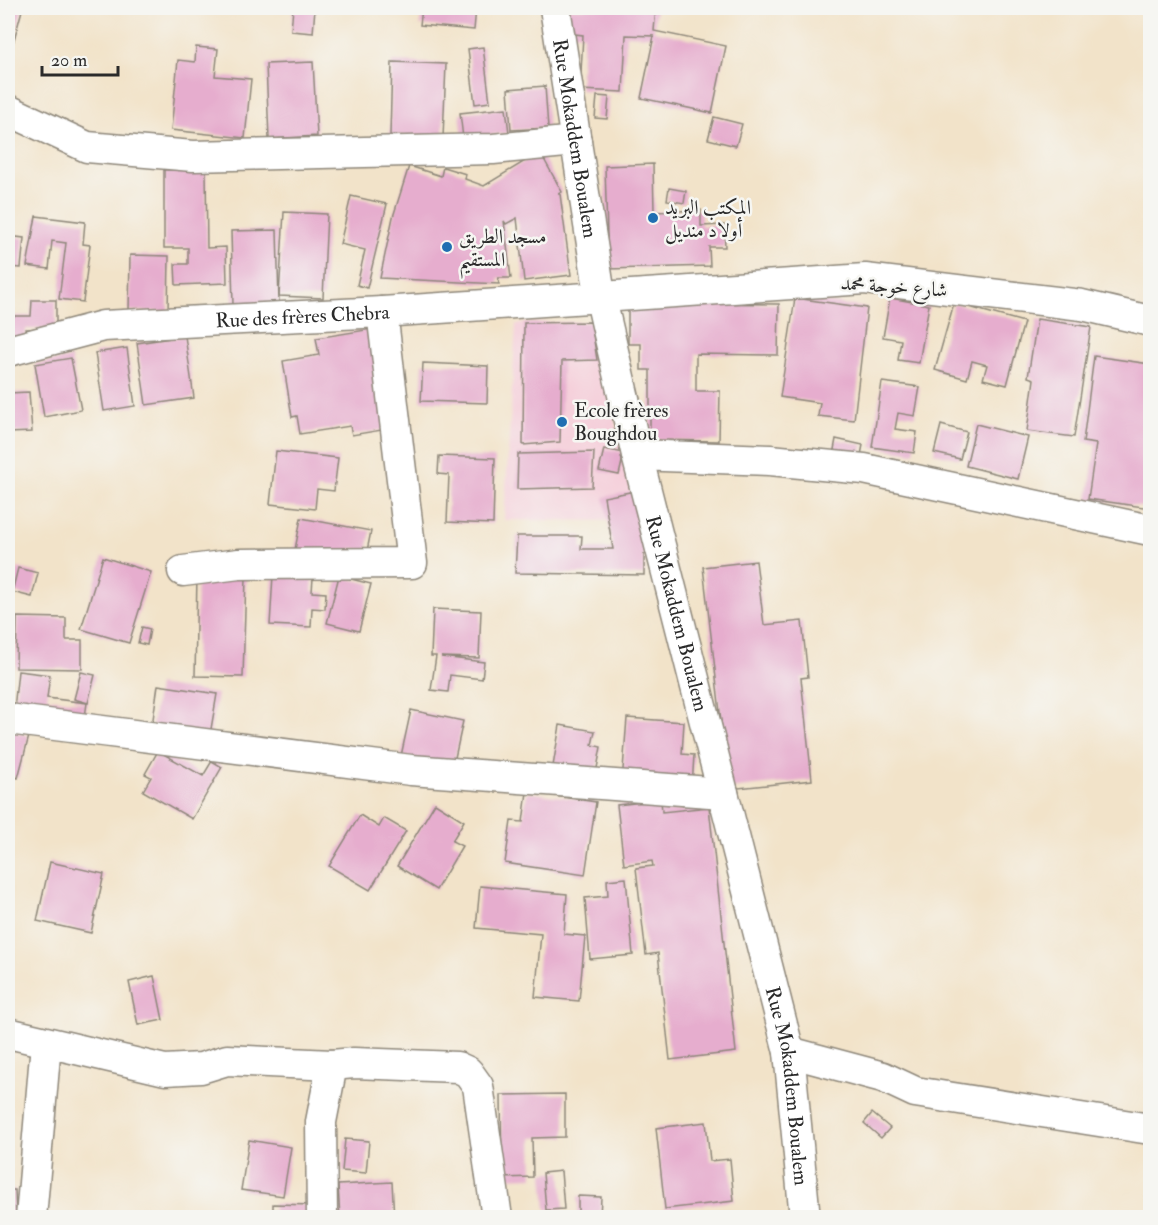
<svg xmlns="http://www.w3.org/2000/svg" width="1158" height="1225" viewBox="0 0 1158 1225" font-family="'IM FELL Double Pica',Amiri,serif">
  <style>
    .built { fill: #f5cfda }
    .building { fill: #e6adce }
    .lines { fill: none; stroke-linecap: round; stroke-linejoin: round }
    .minor-casing { stroke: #8e877a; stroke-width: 33 }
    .minor { stroke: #fff; stroke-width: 30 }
    .poi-dot { fill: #1f6fb2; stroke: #f6f6f2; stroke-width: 2 }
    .labels { text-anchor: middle; stroke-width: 5; stroke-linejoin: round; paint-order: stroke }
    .street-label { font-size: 20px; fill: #2b2b2b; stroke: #f6f6f2 }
    .poi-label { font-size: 20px; fill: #2b2b2b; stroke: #f6f6f2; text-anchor: start }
  </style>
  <rect width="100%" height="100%" fill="#f6f6f2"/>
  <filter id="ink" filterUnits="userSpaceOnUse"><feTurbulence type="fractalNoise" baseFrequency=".0167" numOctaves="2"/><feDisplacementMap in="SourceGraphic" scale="12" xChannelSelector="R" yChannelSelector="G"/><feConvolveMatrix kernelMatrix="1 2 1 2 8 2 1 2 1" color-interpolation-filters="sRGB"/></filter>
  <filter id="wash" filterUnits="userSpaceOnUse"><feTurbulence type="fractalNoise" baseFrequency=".008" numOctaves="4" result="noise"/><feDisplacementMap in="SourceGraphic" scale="24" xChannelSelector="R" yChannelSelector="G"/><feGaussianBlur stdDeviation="1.35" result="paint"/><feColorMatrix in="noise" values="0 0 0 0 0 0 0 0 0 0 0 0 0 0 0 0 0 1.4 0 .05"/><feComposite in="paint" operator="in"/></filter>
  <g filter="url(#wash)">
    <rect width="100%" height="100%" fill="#f2e3c9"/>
    <!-- built -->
    <polygon class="built" points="591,322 639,521 504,520 516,324"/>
    <g id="blocks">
      <!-- building -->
      <g class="building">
        <polygon points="8,8 22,10 8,62"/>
        <polygon points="293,8 315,8 313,33 291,31"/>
        <polygon points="422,8 476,8 474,30 420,25"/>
        <polygon points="565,8 656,8 654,31 726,46 712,113 641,98 654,36 626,35 623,92 580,90 583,35 566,33"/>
        <polygon points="196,47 218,49 215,76 251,79 245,138 171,130 178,60 195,62"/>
        <polygon points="483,47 490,102 475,104 468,49"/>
        <polygon points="313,62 317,136 269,139 266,64"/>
        <polygon points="392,62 446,64 443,138 390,135"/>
        <polygon points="545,86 548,128 511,130 508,89"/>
        <polygon points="597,96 609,97 607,119 595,118"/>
        <polygon points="506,108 509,133 463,138 460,113"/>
        <polygon points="714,117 742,124 736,146 708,139"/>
        <polygon points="540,152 562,192 558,194 560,194 571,275 524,281 517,218 506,224 504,221 511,278 498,278 499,284 380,278 393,217 409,166 441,176 443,167 466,174 465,179 484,186"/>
        <polygon points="653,164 654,212 701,210 701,226 724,225 725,247 709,247 710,266 608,269 605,166"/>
        <polygon points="206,169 207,248 226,247 227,283 176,285 175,264 188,264 188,248 164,248 164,170"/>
        <polygon points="669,188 686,191 684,203 667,200"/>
        <polygon points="351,196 387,204 367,288 357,285 365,250 340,244"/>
        <polygon points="284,212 327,214 323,298 279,296"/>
        <polygon points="36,216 85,222 83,244 90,245 83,302 59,299 66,243 52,241 49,269 27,266"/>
        <polygon points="277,230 279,303 233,305 231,231"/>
        <polygon points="8,236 24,238 21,268 8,267"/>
        <polygon points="130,255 169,256 168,312 129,311"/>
        <polygon points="795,298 867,308 854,420 818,416 820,403 780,397"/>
        <polygon points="890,298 929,305 919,363 898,360 901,340 883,337"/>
        <polygon points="32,300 56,300 56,329 26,329 26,343 8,343 8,316 31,316"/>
        <polygon points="628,302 779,304 778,355 696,354 696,391 720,391 719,441 650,440 650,370 641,370 641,344 628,344"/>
        <polygon points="954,303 1024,322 1007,385 983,379 987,365 972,361 967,379 935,370"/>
        <polygon points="1037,319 1091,327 1074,437 1027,431 1034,379 1028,377"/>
        <polygon points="591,322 597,360 562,361 560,442 523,445 524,323"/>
        <polygon points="372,329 388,429 352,435 350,426 300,434 297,416 292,417 283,361 319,355 316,338"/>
        <polygon points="185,336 194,398 146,405 137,343"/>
        <polygon points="127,348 135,406 104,411 95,353"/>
        <polygon points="1094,356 1150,364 1150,508 1088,499 1096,444 1083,442"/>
        <polygon points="71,358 81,410 44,417 35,364"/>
        <polygon points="423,363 488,366 487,403 421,401"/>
        <polygon points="882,382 920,387 915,416 898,413 895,429 917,432 914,453 872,447"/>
        <polygon points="29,392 32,432 8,433 8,393"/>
        <polygon points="976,424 1028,437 1018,479 966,466"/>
        <polygon points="941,425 967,432 960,459 934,453"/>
        <polygon points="836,439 863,445 860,460 833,455"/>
        <polygon points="604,449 624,453 619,475 599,471"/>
        <polygon points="276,451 338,458 334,491 317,489 315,509 270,504"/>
        <polygon points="594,452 592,487 517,489 518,454"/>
        <polygon points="439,456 495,458 493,524 447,522 449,475 438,474"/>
        <polygon points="635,491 647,554 644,554 644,575 515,573 517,536 582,536 581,549 613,549 604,497"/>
        <polygon points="301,518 371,531 367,551 352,548 349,557 294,555"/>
        <polygon points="103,557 151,572 129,643 81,629"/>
        <polygon points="756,561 764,625 802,621 808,677 801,678 812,780 729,789 703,567"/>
        <polygon points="18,568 38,573 32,597 12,592"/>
        <polygon points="273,575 313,578 312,592 326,593 325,609 312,608 311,627 270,625"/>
        <polygon points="197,576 246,577 243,677 195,676"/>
        <polygon points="339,576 371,584 359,631 327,623"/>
        <polygon points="433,609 481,611 479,658 441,657 484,662 482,679 450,675 448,692 431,690 436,656 431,656"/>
        <polygon points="17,617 66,618 66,640 82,640 82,669 16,668"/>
        <polygon points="142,627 150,629 147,645 138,643"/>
        <polygon points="18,671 50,675 47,698 87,703 85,717 14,709"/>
        <polygon points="81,672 95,675 88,703 74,699"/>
        <polygon points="158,685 217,694 210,735 152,726"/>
        <polygon points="411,710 463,721 453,767 401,756"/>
        <polygon points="627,718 684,722 682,754 694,755 692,787 622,782"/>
        <polygon points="560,725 595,731 592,745 601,747 595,779 552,772"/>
        <polygon points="8,730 29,736 18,778 8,775"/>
        <polygon points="158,751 203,776 212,761 222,767 192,819 143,791 151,777 145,774"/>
        <polygon points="527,792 596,802 585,875 505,863 511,821 523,822"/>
        <polygon points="661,800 662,812 709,807 736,1052 670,1060 658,953 646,955 636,868 653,866 652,861 624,865 617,805"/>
        <polygon points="435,803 464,821 452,841 462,846 436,890 397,866"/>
        <polygon points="360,815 379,827 384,818 406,831 370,890 329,866"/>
        <polygon points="50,862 104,874 91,933 37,921"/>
        <polygon points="626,878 633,955 590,959 585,898 608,896 607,880"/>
        <polygon points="480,886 567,894 564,934 585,936 579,1001 535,997 541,934 476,928"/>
        <polygon points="154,976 163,1020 138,1025 129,982"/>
        <polygon points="565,1094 565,1137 532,1138 533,1177 502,1178 501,1095"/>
        <polygon points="872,1113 890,1128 881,1138 864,1123"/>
        <polygon points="706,1122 710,1161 730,1159 734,1201 665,1209 656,1128"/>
        <polygon points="345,1139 369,1141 366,1173 342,1171"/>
        <polygon points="249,1140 291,1147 283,1196 241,1190"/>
        <polygon points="561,1171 564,1209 546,1210 543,1173"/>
        <polygon points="392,1182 394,1218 340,1218 338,1185"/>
        <polygon points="8,1190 15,1190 16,1218 8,1218"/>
        <polygon points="578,1196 601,1197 600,1218 578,1218"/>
        <polygon points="273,1204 314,1205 314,1218 273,1218"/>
      </g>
    </g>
  </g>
  <g filter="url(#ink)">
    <use href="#blocks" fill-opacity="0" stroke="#8e877a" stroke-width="1.5"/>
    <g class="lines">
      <defs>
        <g id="minor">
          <path id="s1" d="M555 8 600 295 637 455 789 1052 805 1218"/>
          <polyline points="8,110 87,147 193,156 493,149 576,141"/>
          <path id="s2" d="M8 351 103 326 382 312 865 279 1082 305 1150 321"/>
          <polyline points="637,455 770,460 864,469 1150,530"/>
          <polyline points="183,571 239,564 412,563 382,312"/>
          <polyline points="8,719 411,770 723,793"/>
          <polyline points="8,1033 165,1070 201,1068 227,1060 332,1065"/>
          <polyline points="789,1052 883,1077 915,1092 1150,1129"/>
          <polyline points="31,1218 46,1043"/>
          <polyline points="322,1218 321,1122 332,1065 354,1063 457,1067 468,1072 478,1086 497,1218"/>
        </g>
      </defs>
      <!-- minor casing -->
      <use href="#minor" class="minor-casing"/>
      <!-- minor -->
      <use href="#minor" class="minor"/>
    </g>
  </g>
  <!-- markers -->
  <g class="poi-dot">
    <circle cx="653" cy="218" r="6"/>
    <circle cx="447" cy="247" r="6"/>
    <circle cx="562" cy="422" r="6"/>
  </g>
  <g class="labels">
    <!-- street labels -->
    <g class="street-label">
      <text dy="7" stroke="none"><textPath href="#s1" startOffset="132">Rue Mokaddem Boualem</textPath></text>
      <text transform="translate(894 286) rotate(4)" y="7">شارع خوجة محمد</text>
      <text dy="7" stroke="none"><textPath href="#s2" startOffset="298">Rue des frères Chebra</textPath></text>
      <text dy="7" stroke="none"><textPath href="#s1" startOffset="618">Rue Mokaddem Boualem</textPath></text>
      <text dy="7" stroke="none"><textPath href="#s1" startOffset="1104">Rue Mokaddem Boualem</textPath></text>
    </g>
    <!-- poi labels -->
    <g class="poi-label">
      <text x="665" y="214">المكتب البريد<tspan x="665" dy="23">أولاد منديل</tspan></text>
      <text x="459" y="243">مسجد الطريق<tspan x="459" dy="23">المستقيم</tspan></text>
      <text x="574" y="417">Ecole frères<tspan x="574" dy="23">Boughdou</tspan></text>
    </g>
  </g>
  <!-- margin -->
  <rect width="1158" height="1225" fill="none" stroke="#f6f6f2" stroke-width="30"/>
  <!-- scale -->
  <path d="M42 66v9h76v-9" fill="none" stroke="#2b2b2b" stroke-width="3"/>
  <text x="51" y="66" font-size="18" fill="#2b2b2b" stroke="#f6f6f2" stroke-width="4.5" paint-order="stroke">20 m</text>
</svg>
